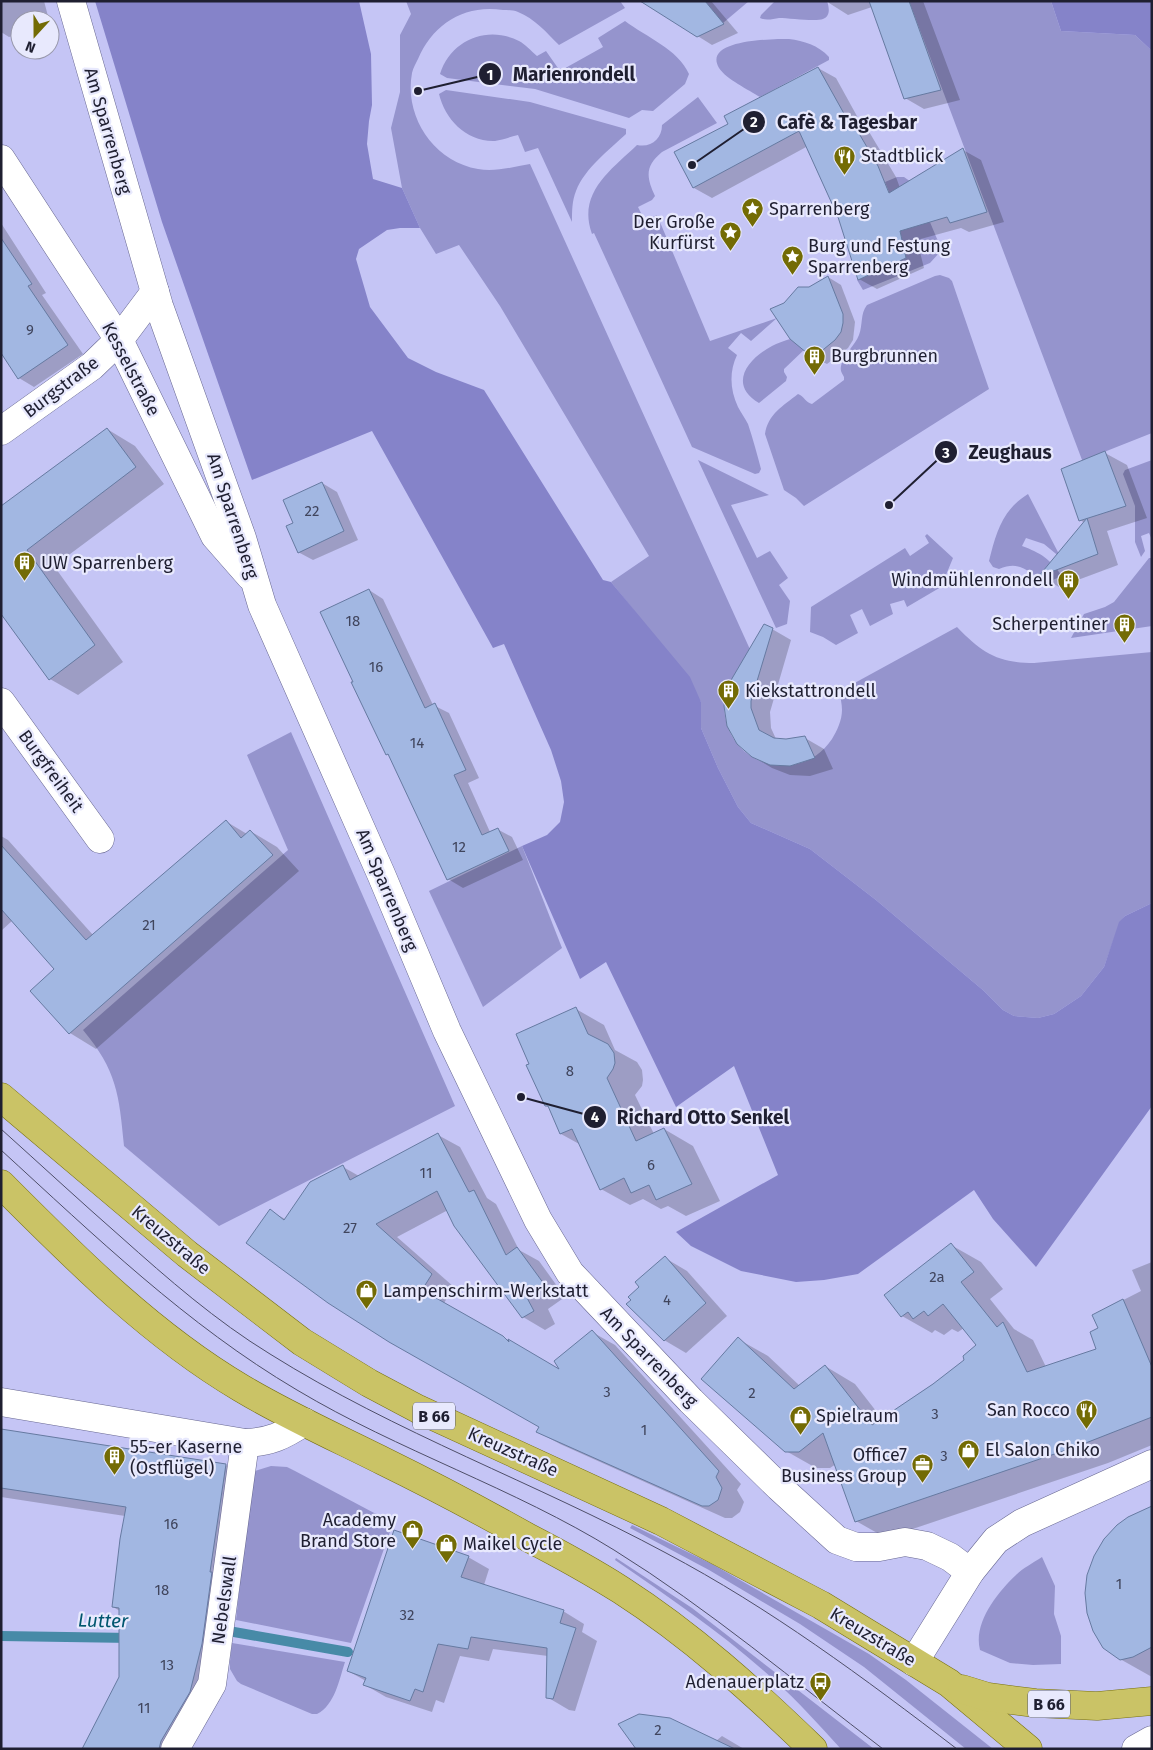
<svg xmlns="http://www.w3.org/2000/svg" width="1153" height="1750" viewBox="0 0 1153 1750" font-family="'Fira Sans',sans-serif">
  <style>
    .green { fill: #9594cd }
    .forest { fill: #8583c9 }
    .shadow { fill: #0003 }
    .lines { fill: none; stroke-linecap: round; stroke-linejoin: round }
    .stream { stroke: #478aa7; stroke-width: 10 }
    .building { fill: #a2b7e2; stroke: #667aa1 }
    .street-casing { stroke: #676791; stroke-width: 29 }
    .secondary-casing { stroke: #676791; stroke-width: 29 }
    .primary-casing { stroke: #777011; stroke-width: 29 }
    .street { stroke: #fff; stroke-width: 28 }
    .secondary { stroke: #fff; stroke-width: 28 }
    .primary { stroke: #cac366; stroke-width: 28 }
    .tram { stroke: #4f4f69; stroke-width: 1 }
    .labels { text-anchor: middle; stroke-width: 4.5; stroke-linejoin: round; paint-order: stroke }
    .number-label { font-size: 15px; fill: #40455d }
    .shield { fill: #e8e9fd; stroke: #5b5c6e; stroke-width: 1 }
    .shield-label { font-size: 16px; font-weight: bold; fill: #1f1f31 }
    .street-label { font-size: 18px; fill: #1f1f31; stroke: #e8e9fd }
    .poi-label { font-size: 18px; fill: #1f1f31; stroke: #e8e9fd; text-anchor: start }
    .water-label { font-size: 19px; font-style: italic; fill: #00566e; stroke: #e8e9fd }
    .leader { fill: none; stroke: #1f1f31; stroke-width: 2 }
    .callout-dot { fill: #1f1f31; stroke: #e8e9fd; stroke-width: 2 }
    .mark-label { font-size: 15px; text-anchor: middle; font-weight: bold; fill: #fff }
    .callout-label { font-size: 19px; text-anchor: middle; font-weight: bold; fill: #1f1f31; stroke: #e8e9fd; stroke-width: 4.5; stroke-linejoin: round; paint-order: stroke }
  </style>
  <rect width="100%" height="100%" fill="#c5c5f5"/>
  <!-- green -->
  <g class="green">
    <path d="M406 1H620L625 8 559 45C547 33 534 18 518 12 513 10 507 10 503 10 464 4 433 24 418 59 416 63 413 68 412 73 404 116 433 161 478 169 495 172 513 167 530 164L753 656C745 665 734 675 728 685 723 693 724 707 725 716 734 769 802 784 832 739 837 731 842 720 842 710 842 704 840 697 840 691L957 627C982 653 998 663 1034 663L1152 652V903L1125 916 1120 922 1104 967 1081 996 1054 1014 1038 1018 1014 1016 1003 1010 984 991 876 900 810 849 751 823 738 807 718 768 701 728V702L632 608 611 582 649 556 500 306 459 245 436 254 420 228 402 188 391 128 400 92V35L411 14Z"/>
    <polygon points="705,1 749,1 723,23"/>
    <path d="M775 1H827C829 7 831 16 823 19 816 22 789 18 779 18 773 19 766 21 760 18L761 15Z"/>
    <polygon points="909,1 1051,1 1061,31 1135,35 1152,51 1152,433 1099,454 1099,505"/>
    <path d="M625 21C646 37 678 49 689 74L685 84 653 111 642 110 629 118 535 89 447 78 440 74C451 40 487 25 519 41 525 44 531 51 537 56L546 51 560 71 603 47 598 38Z"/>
    <path d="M789 39C804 41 818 45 829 57V60L760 97C749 90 726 79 719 68 702 39 774 39 789 39Z"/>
    <path d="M446 90 530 102 626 129V134C609 150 585 168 576 191 572 201 572 211 572 222L538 148 525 152 518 135C510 137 502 140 495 141 466 142 445 119 439 94Z"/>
    <path d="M698 97 717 123 662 152C645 166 646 177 655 196L652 200 638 207 645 221 657 215 710 341 777 318 751 341 741 333 728 348 737 355C729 372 730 390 738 407 741 413 745 418 748 424 753 439 757 454 761 469L759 473 755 474 692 447 594 233 592 234C577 193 611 170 637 145 651 148 662 139 662 125Z"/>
    <polygon points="897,177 904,177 914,184 940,246 939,253 930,263 863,290 857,280 906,258 891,197 885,182"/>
    <path d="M940 275 949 278 952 281 989 389 804 506 796 498 784 490 765 434C768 414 783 406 798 394 804 396 806 403 812 404L844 380V377C842 373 840 371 841 366 843 354 855 346 859 335 863 325 860 314 867 305L935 276Z"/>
    <path d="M790 339 806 348 784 369V372L787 377 786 381 759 403C728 385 747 359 772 346 777 343 784 341 790 339Z"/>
    <polygon points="698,460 769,495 731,505 757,558 770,551 788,578 779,585 790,601 787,624 776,628"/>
    <polygon points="1152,460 1152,540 1149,533 1141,536 1145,551 1141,557 1135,542 1135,506 1123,474 1125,470"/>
    <path d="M1028 494 1061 558 1044 544 1026 538 1022 546C1041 553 1050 559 1062 576L1048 582C1028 575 1023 559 999 569L993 567 989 561C996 533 1002 510 1028 494Z"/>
    <polygon points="927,534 953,558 941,587 907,607 904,600 890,604 893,614 870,626 862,609 850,615 858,633 836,645 823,637 810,632 811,607 905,548 910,556 929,543 925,536"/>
    <polygon points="1149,558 1152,558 1152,626 1071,638 1084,614 1105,607 1114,602"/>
    <path d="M291 732 455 1106 219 1226 124 1146C119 1094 117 1071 83 1030L288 850 247 755Z"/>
    <polygon points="522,846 562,948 483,1007 429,891"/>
    <polygon points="271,1466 287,1467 295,1471 393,1523 351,1643 236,1620 252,1472"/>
    <polygon points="632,1525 712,1564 869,1654 906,1680 993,1749 966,1749 864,1667 800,1624 709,1570 630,1528"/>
    <path d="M1042 1557 1055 1586 1054 1614 1061 1636V1664L1033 1665 1010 1663 980 1650C973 1623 997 1593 1016 1575 1023 1568 1033 1563 1042 1557Z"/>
    <path d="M616 1558 692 1608 874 1749H841C819 1725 798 1701 774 1680 725 1635 670 1598 615 1560Z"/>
    <path d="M232 1643 345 1662C339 1680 335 1705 317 1714H312L241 1684 237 1681 230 1669V1661Z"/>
  </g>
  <!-- forest -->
  <g class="forest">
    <polygon points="95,1 359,1 371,54 372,105 369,121 367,144 373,179 402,188 420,228 400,228 387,230 359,249 356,259 370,307 408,358 436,372 484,390 603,580 611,582 690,677 701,702 701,728 718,768 738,807 751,823 810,849 876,900 984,991 1003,1010 1014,1016 1038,1018 1054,1014 1081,996 1104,967 1119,922 1125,916 1152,903 1152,1106 1036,1267 993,1219 974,1190 858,1274 824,1280 796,1282 741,1271 691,1246 676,1232 778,1175 734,1066 676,1107 606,962 580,979 522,846 547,835 560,822 564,802 561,781 551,750 504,644 493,648 372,431 252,480 162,222"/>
    <polygon points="1051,1 1152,1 1152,51 1135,35 1061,31"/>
  </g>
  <!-- shadow -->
  <g class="shadow">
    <polygon points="1,1 44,1 49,20 20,20 20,34 9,37 1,32"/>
    <polygon points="642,1 711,1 738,33 712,45"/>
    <polygon points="828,1 923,1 960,100 924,109 905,98 872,7 848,15 829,3"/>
    <polygon points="818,68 836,78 863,127 868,130 896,177 900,188 963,150 981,160 1004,222 969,232 961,228 917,240 924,268 877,289 859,279 839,216 808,146 712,198 694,188 730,124"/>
    <polygon points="1,223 46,293 42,295 83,354 34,387 19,378 1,350"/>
    <polygon points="828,277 841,285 855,322 853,340 848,348 827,364 813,357 809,288"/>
    <polygon points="107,429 135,446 164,484 54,566 123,662 78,695 50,679 1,507"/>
    <polygon points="1105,453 1127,465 1147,518 1107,531 1118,565 1059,587 1040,576 1085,523 1080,520"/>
    <polygon points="322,483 337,492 358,540 313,560 298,552 295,524"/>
    <polygon points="369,590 383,599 433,705 449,713 479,778 468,783 490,832 497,829 512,837 523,860 463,888 448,879 390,756 387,754"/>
    <polygon points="772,629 791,640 770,712 771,728 776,739 786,741 805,738 824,749 833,769 810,776 790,775 772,768 752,756 738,743"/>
    <polygon points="227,822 247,834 250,831 277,847 299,871 96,1049 70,1033 55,969 13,920 1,931 1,836 8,840 93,935"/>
    <polygon points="576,1009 604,1025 615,1050 637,1062 642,1070 643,1080 642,1086 635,1095 654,1134 664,1129 693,1146 720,1201 686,1216 668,1206 661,1209 643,1199 630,1205 601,1189 581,1145 561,1134 550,1108 546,1106"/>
    <polygon points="438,1135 460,1147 487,1198 496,1204 519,1250 539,1261 565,1297 548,1309 555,1324 545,1330 523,1317 448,1210 397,1237 454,1287 444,1303 513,1347 564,1373 592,1332 615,1345 741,1484 737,1490 744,1502 740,1512 732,1518 725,1518 560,1444 538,1432 541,1426 270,1211 285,1219 343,1167 359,1176"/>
    <polygon points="951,1245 981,1262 1003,1289 990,1299 1014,1329 1033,1340 1046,1367 1098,1349 1100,1328 1094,1315 1141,1291 1132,1270 1152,1262 1152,1445 1108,1463 886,1538 856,1521 836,1464 830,1468 816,1468 786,1451 738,1339 768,1356 800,1386 825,1366 855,1384 883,1420 934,1385 965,1361 977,1345 964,1328 958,1332 952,1329 944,1335 935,1330 932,1333 902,1316"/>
    <polygon points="665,1258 687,1271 727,1316 686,1353 664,1340 641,1287"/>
    <polygon points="1,1431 226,1465 249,1478 187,1749 82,1749 120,1677 120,1611 113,1607 125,1516 1,1497"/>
    <polygon points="1152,1515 1152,1677 1120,1659"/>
    <polygon points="468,1557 489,1569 484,1585 563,1611 584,1624 582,1632 597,1641 575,1711 569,1710 547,1697 548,1656 493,1649 489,1661 460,1656 444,1703 436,1700 432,1712 386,1697 365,1685 366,1681 348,1671"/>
    <polygon points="722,1736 744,1749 637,1749 716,1741"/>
  </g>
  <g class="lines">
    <!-- stream -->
    <g class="stream">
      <polyline points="234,1632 348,1652"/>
      <polyline points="1,1636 132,1638"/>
    </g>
  </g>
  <!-- building -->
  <g class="building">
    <polygon points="640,1 705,1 724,24 697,37"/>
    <polygon points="869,1 909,1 941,90 904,99"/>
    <polygon points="818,67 847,119 850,118 878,166 889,193 963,148 987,212 950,223 947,217 900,231 906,258 858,280 838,217 799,131 693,188 674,152 728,124 724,116"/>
    <polygon points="1,238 32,284 28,286 68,345 18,379 1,353"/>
    <polygon points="828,276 843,314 843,323 841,332 835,340 813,358 790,339 770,309 784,303 798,287 809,287"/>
    <polygon points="107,428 136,467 27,550 95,645 49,680 1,614 1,506"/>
    <polygon points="1105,451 1126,506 1079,521 1061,469"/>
    <polygon points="322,482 344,531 298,553 286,526 293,523 283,500"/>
    <polygon points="1087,518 1098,554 1038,577"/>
    <polygon points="369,589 425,708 435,703 466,770 454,775 482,835 498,828 509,851 447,880 388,754 386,755 351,682 353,682 320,612"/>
    <polygon points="764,624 773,628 751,701 751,708 759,730 774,738 786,739 805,736 815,758 790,766 770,765 752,757 737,744 727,726 724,706 727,687"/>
    <polygon points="226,820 241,838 250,830 273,855 69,1034 30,991 54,969 1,909 1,845 86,940"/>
    <polygon points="576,1007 588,1034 608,1044 614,1053 615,1063 613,1069 607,1078 636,1141 664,1128 692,1184 656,1200 649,1185 631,1193 624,1178 600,1190 572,1129 560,1134 548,1106 545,1106 526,1065 529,1064 516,1034"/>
    <polygon points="438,1133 469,1192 474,1190 506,1255 517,1247 544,1284 526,1296 534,1311 522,1318 454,1226 437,1191 376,1224 432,1274 422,1290 503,1336 509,1342 508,1339 559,1369 554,1361 592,1330 719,1471 716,1477 722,1488 718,1500 709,1506 702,1506 536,1432 539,1427 389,1342 328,1303 246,1243 270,1209 284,1220 310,1182 343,1165 350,1180"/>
    <polygon points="951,1243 974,1272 961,1282 997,1327 1003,1322 1027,1372 1096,1349 1090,1332 1098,1328 1092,1315 1123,1299 1152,1367 1152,1417 1078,1446 855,1522 823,1433 799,1452 785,1452 701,1379 738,1337 794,1389 825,1365 872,1425 933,1384 964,1360 963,1356 976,1345 943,1304 928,1316 924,1311 913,1319 908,1312 901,1317 884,1295"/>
    <polygon points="665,1256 706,1303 664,1341 626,1304 631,1300 628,1297 639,1287 635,1282"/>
    <polygon points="1,1429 226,1464 210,1572 212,1572 202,1644 190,1692 161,1741 159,1749 82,1749 119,1677 119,1608 112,1607 120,1539 126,1507 1,1488"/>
    <polygon points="1152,1506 1152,1647 1133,1657 1120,1660 1103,1648 1093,1631 1087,1613 1085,1593 1087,1575 1094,1556 1104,1539 1117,1525 1128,1517"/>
    <polygon points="394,1530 469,1556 461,1577 564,1610 560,1623 576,1628 553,1699 546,1698 547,1648 471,1637 468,1649 438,1644 423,1692 415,1689 410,1701 363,1685 366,1678 347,1671"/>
    <polygon points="639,1714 670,1718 735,1749 636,1749 618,1724"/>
  </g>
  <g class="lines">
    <defs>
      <g id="street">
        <polyline points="71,1 159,306 242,538 262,605 381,874 447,1031 538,1220 570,1273 691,1401 779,1487 837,1540 856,1547 879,1547 905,1542 927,1546 950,1557 970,1572"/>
        <polyline points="1,159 119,340 215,536 250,576"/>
        <polyline points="1,431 92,366 119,340 155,292"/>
        <polyline points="1,702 100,839"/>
        <path d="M1 1402 245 1443C270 1442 283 1436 304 1422"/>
        <polyline points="914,1662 970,1572 996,1540 1022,1523 1152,1464"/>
        <polyline points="175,1749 212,1684 245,1443"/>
      </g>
      <polyline id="secondary" points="1136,1749 1152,1740"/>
      <g id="primary">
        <polyline points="1,1097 187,1254 302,1342 369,1383 418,1409 661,1521 821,1605 949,1683 1028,1749"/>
        <path d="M1 1184C75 1258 150 1334 241 1388 286 1415 335 1437 383 1461 432 1485 481 1511 529 1538 560 1554 591 1571 621 1590 691 1635 753 1691 813 1749"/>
        <polyline points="962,1689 988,1697 1035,1703 1097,1706 1152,1701"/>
      </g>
    </defs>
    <!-- street casing -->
    <use href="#street" class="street-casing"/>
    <!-- secondary casing -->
    <use href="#secondary" class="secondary-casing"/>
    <!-- primary casing -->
    <use href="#primary" class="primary-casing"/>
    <!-- street -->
    <use href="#street" class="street"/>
    <!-- secondary -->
    <use href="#secondary" class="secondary"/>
    <!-- primary -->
    <use href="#primary" class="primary"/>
    <!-- tram -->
    <g class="tram">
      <path d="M1 1129C41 1165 81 1202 121 1237 168 1279 216 1321 270 1354 396 1433 536 1483 666 1553 770 1608 864 1678 957 1749"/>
      <path d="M1 1150C95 1236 187 1325 297 1390 399 1451 514 1488 614 1550 709 1609 795 1682 883 1749"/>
    </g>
  </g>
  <!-- icons -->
  <defs>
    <symbol id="restaurant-pin" viewBox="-11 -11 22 30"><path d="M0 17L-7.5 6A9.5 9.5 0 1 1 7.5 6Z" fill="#736b04" stroke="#e8e9fd"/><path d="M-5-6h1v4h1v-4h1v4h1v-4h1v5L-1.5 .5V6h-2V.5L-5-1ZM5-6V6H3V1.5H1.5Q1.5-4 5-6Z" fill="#fff"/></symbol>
    <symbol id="sight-pin" viewBox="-11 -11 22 30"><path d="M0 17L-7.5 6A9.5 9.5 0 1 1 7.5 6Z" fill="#736b04" stroke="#e8e9fd"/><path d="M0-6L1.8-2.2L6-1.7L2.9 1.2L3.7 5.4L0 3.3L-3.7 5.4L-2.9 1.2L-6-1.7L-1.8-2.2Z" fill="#fff"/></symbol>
    <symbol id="building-pin" viewBox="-11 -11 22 30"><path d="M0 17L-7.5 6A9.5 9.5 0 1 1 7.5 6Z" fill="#736b04" stroke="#e8e9fd"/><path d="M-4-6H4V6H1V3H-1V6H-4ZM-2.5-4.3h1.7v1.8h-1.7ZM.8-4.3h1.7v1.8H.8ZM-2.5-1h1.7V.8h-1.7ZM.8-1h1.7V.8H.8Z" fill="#fff"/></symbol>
    <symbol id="shop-pin" viewBox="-11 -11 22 30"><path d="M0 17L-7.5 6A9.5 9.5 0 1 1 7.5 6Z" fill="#736b04" stroke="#e8e9fd"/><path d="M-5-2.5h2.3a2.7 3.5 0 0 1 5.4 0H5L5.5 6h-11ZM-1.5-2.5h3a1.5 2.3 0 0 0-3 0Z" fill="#fff"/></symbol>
    <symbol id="office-pin" viewBox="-11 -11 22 30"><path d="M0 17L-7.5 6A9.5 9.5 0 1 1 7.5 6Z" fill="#736b04" stroke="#e8e9fd"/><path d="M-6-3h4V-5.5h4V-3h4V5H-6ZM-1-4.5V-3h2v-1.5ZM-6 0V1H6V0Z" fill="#fff"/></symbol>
    <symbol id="bus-pin" viewBox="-11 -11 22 30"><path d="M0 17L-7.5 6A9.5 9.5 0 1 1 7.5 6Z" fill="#736b04" stroke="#e8e9fd"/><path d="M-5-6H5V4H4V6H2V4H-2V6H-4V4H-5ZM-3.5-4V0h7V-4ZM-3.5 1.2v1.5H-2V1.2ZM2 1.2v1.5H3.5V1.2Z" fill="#fff"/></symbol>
  </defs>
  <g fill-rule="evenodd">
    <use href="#restaurant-pin" x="832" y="144" width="25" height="34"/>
    <use href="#sight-pin" x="740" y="196" width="25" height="34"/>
    <use href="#sight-pin" x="718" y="220" width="25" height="34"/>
    <use href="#sight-pin" x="780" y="244" width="25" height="34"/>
    <use href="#building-pin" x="802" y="344" width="25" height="34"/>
    <use href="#building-pin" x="12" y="550" width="25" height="34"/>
    <use href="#building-pin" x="1056" y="568" width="25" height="34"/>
    <use href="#building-pin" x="1112" y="612" width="25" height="34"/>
    <use href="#building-pin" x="716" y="678" width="25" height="34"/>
    <use href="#shop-pin" x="354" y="1278" width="25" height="34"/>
    <use href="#restaurant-pin" x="1074" y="1398" width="25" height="34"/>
    <use href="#shop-pin" x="788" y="1404" width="25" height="34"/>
    <use href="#shop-pin" x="956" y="1438" width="25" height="34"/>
    <use href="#building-pin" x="102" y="1444" width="25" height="34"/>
    <use href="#office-pin" x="910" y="1452" width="25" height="34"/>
    <use href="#shop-pin" x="400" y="1518" width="25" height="34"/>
    <use href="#shop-pin" x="434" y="1532" width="25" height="34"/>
    <use href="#bus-pin" x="808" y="1670" width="25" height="34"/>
  </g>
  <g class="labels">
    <!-- number labels -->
    <g class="number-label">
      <text x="30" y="335">9</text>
      <text x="312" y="516">22</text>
      <text x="353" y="626">18</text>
      <text x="376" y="672">16</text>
      <text x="417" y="748">14</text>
      <text x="459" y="852">12</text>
      <text x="149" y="930">21</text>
      <text x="570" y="1076">8</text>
      <text x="651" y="1170">6</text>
      <text x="426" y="1178">11</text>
      <text x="350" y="1233">27</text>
      <text x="937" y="1282">2a</text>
      <text x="667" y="1305">4</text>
      <text x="607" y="1397">3</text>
      <text x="752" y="1398">2</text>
      <text x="935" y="1419">3</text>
      <text x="644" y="1435">1</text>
      <text x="944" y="1461">3</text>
      <text x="171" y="1529">16</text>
      <text x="1119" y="1589">1</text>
      <text x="162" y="1595">18</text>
      <text x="407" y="1620">32</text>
      <text x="167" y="1670">13</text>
      <text x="144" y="1713">11</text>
      <text x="658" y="1735">2</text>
    </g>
    <!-- shield labels -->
    <g class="shield">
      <rect x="413" y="1402.5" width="42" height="27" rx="4"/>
      <rect x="1028" y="1690.5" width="42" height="27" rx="4"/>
    </g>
    <g class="shield-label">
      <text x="434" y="1422">B 66</text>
      <text x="1049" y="1710">B 66</text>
    </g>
    <!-- street labels -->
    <g class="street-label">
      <text transform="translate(108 131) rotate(74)" y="6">Am Sparrenberg</text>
      <text transform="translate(131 369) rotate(62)" y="6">Kesselstraße</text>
      <text transform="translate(61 387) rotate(-37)" y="6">Burgstraße</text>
      <text transform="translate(233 516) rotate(72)" y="6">Am Sparrenberg</text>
      <text transform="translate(51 771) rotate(54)" y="6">Burgfreiheit</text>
      <text transform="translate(387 890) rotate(67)" y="6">Am Sparrenberg</text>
      <text transform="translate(171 1240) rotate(40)" y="6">Kreuzstraße</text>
      <text transform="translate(649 1357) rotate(46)" y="6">Am Sparrenberg</text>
      <text transform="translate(513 1452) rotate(24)" y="6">Kreuzstraße</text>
      <text transform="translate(224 1600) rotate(-82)" y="6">Nebelswall</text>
      <text transform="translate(873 1637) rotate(31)" y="6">Kreuzstraße</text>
    </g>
    <!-- poi labels -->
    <g class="poi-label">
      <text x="861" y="162">Stadtblick</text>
      <text x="769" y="215">Sparrenberg</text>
      <text x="715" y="228" text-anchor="end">Der Große<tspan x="715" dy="21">Kurfürst</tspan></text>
      <text x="808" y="252">Burg und Festung<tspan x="808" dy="21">Sparrenberg</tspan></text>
      <text x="831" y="362">Burgbrunnen</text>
      <text x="41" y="569">UW Sparrenberg</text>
      <text x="1053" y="586" text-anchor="end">Windmühlenrondell</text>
      <text x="1108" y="630" text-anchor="end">Scherpentiner</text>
      <text x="745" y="697">Kiekstattrondell</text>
      <text x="383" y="1297">Lampenschirm-Werkstatt</text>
      <text x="1070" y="1416" text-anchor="end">San Rocco</text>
      <text x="816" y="1422">Spielraum</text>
      <text x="130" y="1453">55-er Kaserne<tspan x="130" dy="21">(Ostflügel)</tspan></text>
      <text x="985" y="1456">El Salon Chiko</text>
      <text x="907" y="1461" text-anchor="end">Office7<tspan x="907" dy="21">Business Group</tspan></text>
      <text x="396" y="1526" text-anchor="end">Academy<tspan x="396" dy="21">Brand Store</tspan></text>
      <text x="463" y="1550">Maikel Cycle</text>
      <text x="804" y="1688" text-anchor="end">Adenauerplatz</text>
    </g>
    <!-- water labels -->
    <g class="water-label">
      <text transform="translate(103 1620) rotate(1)" y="7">Lutter</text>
    </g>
  </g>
  <!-- callouts -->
  <path class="leader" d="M418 91L490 74M692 165L754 122M889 505L946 452M521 1097L595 1117"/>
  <g class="callout-dot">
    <circle cx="418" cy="91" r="5"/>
    <circle cx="692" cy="165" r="5"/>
    <circle cx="889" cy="505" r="5"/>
    <circle cx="521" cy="1097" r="5"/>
    <circle cx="490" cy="74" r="12"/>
    <circle cx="754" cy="122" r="12"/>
    <circle cx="946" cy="452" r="12"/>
    <circle cx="595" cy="1117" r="12"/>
  </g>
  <g class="mark-label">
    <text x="490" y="80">1</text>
    <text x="754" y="127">2</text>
    <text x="946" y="458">3</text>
    <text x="595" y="1122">4</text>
  </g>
  <g class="callout-label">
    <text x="574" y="81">Marienrondell</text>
    <text x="847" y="129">Cafè &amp; Tagesbar</text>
    <text x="1010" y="459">Zeughaus</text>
    <text x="703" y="1124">Richard Otto Senkel</text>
  </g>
  <!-- border -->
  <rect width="1153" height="1750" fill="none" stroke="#1f1f31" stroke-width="5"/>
  <!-- north arrow -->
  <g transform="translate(35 35) rotate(201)"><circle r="24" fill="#e8e9fd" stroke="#9898ab"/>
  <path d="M0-4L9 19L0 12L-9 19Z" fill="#736b04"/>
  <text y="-8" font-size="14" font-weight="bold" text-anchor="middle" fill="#1f1f31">N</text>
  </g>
</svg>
